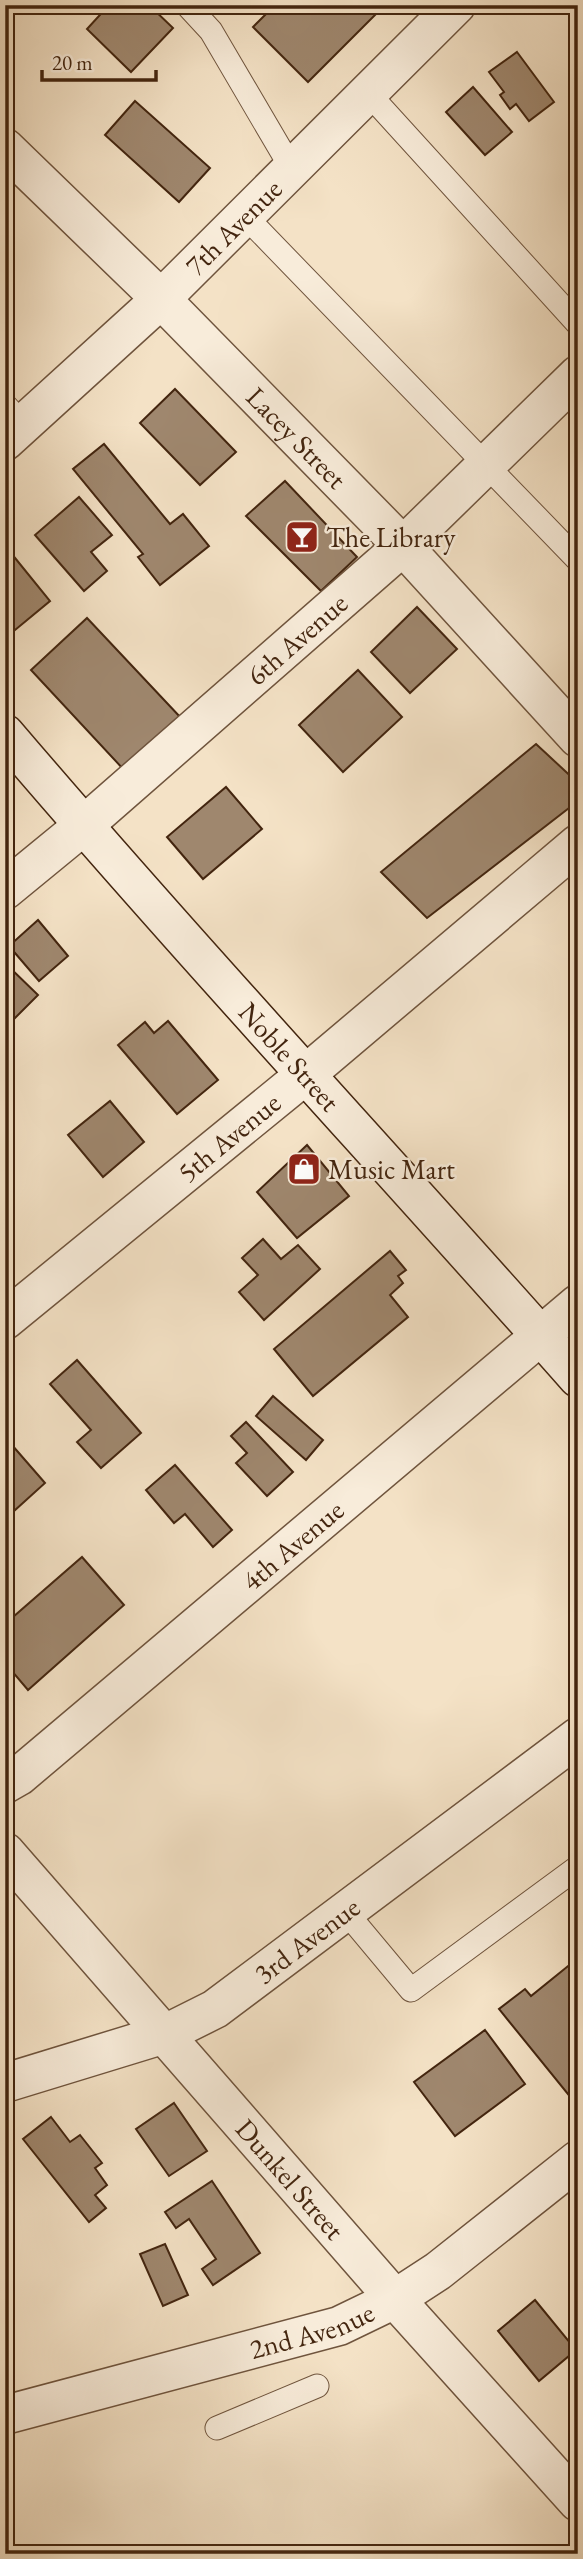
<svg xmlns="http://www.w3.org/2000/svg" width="583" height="2559" viewBox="0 0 583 2559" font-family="'EB Garamond',serif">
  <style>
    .building { fill: #9f876e; stroke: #43250f; stroke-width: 2 }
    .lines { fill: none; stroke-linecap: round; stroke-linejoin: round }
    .lane-casing { stroke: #6f543d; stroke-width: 25 }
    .street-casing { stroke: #6f543d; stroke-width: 41 }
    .secondary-casing { stroke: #43250f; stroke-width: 41 }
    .lane { stroke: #f8ecda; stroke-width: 23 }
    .street { stroke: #f8ecda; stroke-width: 38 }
    .secondary { stroke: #f8ecda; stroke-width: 38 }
    .labels { text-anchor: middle; stroke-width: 5; stroke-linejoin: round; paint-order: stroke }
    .street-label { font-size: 28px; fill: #43250f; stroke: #f8ecda }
    .poi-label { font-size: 28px; fill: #43250f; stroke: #f8ecda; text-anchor: start }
  </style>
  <rect width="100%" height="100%" fill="#f4e2c6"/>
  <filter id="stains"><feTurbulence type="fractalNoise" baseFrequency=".00286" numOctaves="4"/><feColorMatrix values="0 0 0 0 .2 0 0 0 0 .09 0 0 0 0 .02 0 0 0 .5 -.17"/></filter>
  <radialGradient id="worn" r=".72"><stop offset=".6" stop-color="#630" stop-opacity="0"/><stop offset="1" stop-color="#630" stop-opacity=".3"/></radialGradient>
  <!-- building -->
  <g class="building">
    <polygon points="109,5 149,5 173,28 131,72 87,29"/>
    <polygon points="275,5 385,5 308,82 253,27"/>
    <polygon points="517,52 554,102 529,121 516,104 510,109 500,95 504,92 489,72"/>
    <polygon points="473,87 512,132 485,155 446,112"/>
    <polygon points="135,101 210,168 179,202 105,135"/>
    <polygon points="175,389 236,452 200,485 140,423"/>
    <polygon points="104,444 170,524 183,514 209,546 160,585 138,557 143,554 73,469"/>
    <polygon points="285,481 357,557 321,591 246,516"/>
    <polygon points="79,497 112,535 91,552 107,571 84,591 35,535"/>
    <polygon points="11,553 50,601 9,635 5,631 5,557"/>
    <polygon points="417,607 457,649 410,693 371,652"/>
    <polygon points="87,618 182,719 125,771 31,670"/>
    <polygon points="358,670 402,717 343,772 299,725"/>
    <polygon points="536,744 578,783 578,801 427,918 381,872"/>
    <polygon points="226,787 262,829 203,879 167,837"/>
    <polygon points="38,920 68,956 39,981 9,946"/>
    <polygon points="5,963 38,995 9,1024 5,1020"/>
    <polygon points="168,1021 218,1080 177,1114 118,1045 145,1022 154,1033"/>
    <polygon points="110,1101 144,1142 103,1177 68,1135"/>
    <polygon points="307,1145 349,1196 297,1238 257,1192"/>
    <polygon points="263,1239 281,1259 298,1245 320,1269 264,1320 239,1292 258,1275 242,1258"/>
    <polygon points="390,1251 406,1270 398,1276 403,1283 390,1295 408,1317 313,1396 274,1349"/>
    <polygon points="77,1360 141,1433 101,1468 77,1442 91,1430 50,1384"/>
    <polygon points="273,1396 323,1440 306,1460 256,1416"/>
    <polygon points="246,1422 293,1472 267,1496 236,1463 247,1453 231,1436"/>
    <polygon points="5,1437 45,1483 14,1511 5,1501"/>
    <polygon points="175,1465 232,1530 213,1547 185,1514 174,1523 146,1490"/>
    <polygon points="82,1557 124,1605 28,1690 5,1663 5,1624"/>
    <polygon points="578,1958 578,2102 576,2104 499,2009 525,1989 531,1996"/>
    <polygon points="485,2030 525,2084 455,2136 414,2082"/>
    <polygon points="174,2103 207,2151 169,2176 136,2129"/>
    <polygon points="51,2117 70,2142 80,2135 102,2163 95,2168 107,2185 95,2195 106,2208 89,2222 23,2139"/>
    <polygon points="212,2181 260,2253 213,2285 202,2269 216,2259 189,2219 176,2228 165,2212"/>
    <polygon points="165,2244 188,2295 163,2306 140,2254"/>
    <polygon points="535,2300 576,2350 539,2381 498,2331"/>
  </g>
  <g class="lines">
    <defs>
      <g id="lane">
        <polyline points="187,5 211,31 292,169"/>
        <polyline points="368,93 578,324"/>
        <polyline points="245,216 578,560"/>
        <polyline points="5,405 23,425"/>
        <polyline points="345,1911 411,1990 578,1867"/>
        <polyline points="217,2428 317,2386"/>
      </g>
      <g id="street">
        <path id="s1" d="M5 148 161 299 403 546 578 738"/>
        <path id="s2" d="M5 441 161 299 456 5"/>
        <path id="s3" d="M5 890 83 826 403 546 578 375"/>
        <path id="s4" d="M5 1320 305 1075 578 844"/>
        <path id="s5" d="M5 1784 19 1776 578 1304"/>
        <path id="s6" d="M5 1852 395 2299 578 2502"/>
        <path id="s7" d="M5 2083 165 2034 215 2009 578 1737"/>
        <path id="s8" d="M5 2415 339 2326 395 2299 438 2271 578 2160"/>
      </g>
      <g id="secondary">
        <path id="s9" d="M5 734C192 953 388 1163 578 1378"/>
      </g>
    </defs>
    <!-- lane casing -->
    <use href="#lane" class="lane-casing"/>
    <!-- street casing -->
    <use href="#street" class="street-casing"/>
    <!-- secondary casing -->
    <use href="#secondary" class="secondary-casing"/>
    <!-- lane -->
    <use href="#lane" class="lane"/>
    <!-- street -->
    <use href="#street" class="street"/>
    <!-- secondary -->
    <use href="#secondary" class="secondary"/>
  </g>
  <!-- icons -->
  <defs>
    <symbol id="bar-square" viewBox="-11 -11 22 22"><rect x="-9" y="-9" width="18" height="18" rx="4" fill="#8f2418" stroke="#f8ecda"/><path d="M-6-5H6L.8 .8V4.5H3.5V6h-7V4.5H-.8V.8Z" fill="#fff"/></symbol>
    <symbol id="shop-square" viewBox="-11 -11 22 22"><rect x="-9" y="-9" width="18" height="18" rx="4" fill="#8f2418" stroke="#f8ecda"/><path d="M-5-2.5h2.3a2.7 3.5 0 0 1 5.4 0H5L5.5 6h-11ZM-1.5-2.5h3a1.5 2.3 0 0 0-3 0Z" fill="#fff"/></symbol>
  </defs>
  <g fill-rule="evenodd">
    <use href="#bar-square" x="283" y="518" width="38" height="38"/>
    <use href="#shop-square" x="285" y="1150" width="38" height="38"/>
  </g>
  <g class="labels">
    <!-- street labels -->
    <g class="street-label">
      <text dy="10" stroke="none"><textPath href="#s2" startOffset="313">7th Avenue</textPath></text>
      <text dy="10" stroke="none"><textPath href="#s1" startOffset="411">Lacey Street</textPath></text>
      <text dy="10" stroke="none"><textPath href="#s3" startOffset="385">6th Avenue</textPath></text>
      <text dy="10" stroke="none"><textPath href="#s9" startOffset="430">Noble Street</textPath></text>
      <text dy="10" stroke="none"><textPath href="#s4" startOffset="289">5th Avenue</textPath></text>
      <text dy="10" stroke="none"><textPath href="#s5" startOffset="374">4th Avenue</textPath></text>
      <text dy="10" stroke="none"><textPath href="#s7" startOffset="338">3rd Avenue</textPath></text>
      <text dy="10" stroke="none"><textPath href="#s6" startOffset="434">Dunkel Street</textPath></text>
      <text dy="10" stroke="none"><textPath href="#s8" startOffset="318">2nd Avenue</textPath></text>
    </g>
    <!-- poi labels -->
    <g class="poi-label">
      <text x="326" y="547">The Library</text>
      <text x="328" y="1179">Music Mart</text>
    </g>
  </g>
  <!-- margin -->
  <rect width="583" height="2559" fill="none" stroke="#f4e2c6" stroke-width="28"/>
  <rect x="7" y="7" width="569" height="2545" fill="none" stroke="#43250f" stroke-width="3.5"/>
  <rect x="14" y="14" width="555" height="2531" fill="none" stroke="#43250f" stroke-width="2"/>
  <!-- scale -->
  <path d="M42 70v10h114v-10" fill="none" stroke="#43250f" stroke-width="3.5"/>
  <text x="52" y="70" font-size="21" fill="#43250f" stroke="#f8ecda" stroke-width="5" paint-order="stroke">20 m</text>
  <rect width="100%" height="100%" filter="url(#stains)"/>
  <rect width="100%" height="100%" fill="url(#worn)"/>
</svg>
